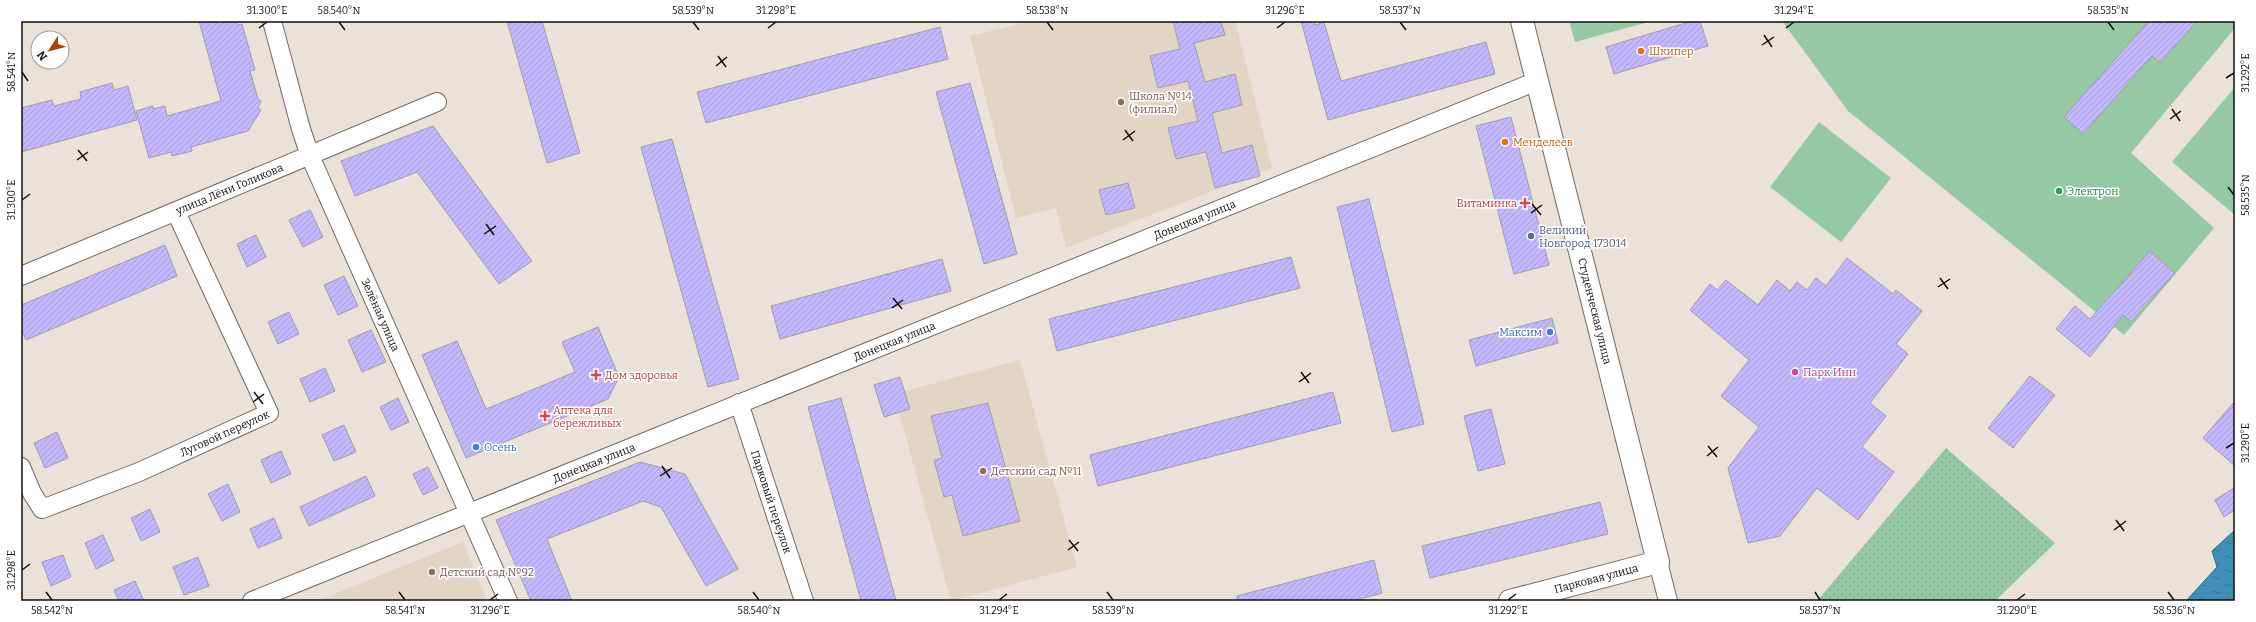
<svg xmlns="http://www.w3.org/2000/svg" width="2256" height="622" viewBox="0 0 2256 622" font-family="Bitter,serif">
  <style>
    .built { fill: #e2d5c4 }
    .grass { fill: url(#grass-dots) }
    .park { fill: #95c9a3 }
    .water { fill: url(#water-ripples); stroke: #306984 }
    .building { fill: url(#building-hatch); stroke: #9f9da8 }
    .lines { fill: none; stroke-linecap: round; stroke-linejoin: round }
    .minor-casing { stroke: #6f6860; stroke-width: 20 }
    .tertiary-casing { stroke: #6f6860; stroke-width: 24 }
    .minor { stroke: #fff; stroke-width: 18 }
    .tertiary { stroke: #fff; stroke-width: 22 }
    .ticks { fill: none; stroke: #110e0b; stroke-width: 1.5 }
    .food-dot { fill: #e8710a; stroke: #fff; stroke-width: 1.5 }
    .education-dot { fill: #8d6e63; stroke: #fff; stroke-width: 1.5 }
    .leisure-dot { fill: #2e9e5b; stroke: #fff; stroke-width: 1.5 }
    .health-dot { fill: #e0444e; stroke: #fff; stroke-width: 1.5 }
    .service-dot { fill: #5c6f8a; stroke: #fff; stroke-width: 1.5 }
    .shop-dot { fill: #3f7fe0; stroke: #fff; stroke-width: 1.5 }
    .hotel-dot { fill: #d1479c; stroke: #fff; stroke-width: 1.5 }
    .labels { text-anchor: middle; stroke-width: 3; stroke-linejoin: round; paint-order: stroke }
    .food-label { font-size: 11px; fill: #c56008; stroke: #fff; text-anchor: start }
    .education-label { font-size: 11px; fill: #785e54; stroke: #fff; text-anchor: start }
    .street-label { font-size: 11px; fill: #110e0b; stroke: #fff }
    .leisure-label { font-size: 11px; fill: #27864d; stroke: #fff; text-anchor: start }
    .health-label { font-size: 11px; fill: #be3a42; stroke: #fff; text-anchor: start }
    .service-label { font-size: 11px; fill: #4e5e75; stroke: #fff; text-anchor: start }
    .shop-label { font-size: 11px; fill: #366cbe; stroke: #fff; text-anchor: end }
    .hotel-label { font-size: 11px; fill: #b23c85; stroke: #fff; text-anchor: start }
    .neatline { fill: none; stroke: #110e0b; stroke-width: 1.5 }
    .ticks-label { font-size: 10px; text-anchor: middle; fill: #110e0b }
  </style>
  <defs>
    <pattern id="grass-dots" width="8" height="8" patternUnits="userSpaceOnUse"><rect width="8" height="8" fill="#95c9a3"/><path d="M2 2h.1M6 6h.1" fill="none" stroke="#7fab8b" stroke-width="1.8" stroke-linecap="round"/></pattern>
    <pattern id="water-ripples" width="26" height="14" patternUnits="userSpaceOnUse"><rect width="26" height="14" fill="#3e90b8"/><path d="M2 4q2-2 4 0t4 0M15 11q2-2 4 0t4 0" fill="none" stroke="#337494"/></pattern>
    <pattern id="building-hatch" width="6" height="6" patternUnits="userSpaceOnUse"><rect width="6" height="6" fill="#c3b7fe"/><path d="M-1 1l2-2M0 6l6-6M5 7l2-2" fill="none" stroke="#a69cd8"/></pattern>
  </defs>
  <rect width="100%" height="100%" fill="#eae2d8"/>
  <!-- built -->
  <g class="built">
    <polygon points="1031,21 1235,21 1272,168 1066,248 1056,208 1016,218 970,36"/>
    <polygon points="1020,360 1077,567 951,601 894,394"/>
    <polygon points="463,542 487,601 317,601"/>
  </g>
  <!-- grass -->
  <polygon class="grass" points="1946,448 2055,543 1995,601 1817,601"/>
  <!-- park -->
  <g class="park">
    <polygon points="1569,21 1652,21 1575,42"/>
    <polygon points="1782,21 2235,21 2235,28 2131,153 2214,228 2124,335 1848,111"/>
    <polygon points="2235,87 2235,215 2172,162"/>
    <polygon points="1819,122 1891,178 1841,242 1770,187"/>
  </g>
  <!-- water -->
  <polygon class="water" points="2235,530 2235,601 2186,601 2217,567 2212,551"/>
  <!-- building -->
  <g class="building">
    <polygon points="199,21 236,21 238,25 242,24 255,70 250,71 258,99 261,101 258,108 261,110 248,131 191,147 192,151 172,156 171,152 149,158 136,111 153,106 153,109 165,106 167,116 221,101"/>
    <polygon points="507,21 542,21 580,153 547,163"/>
    <polygon points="1173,21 1221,21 1225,35 1194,43 1205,82 1235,74 1242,105 1212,113 1222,153 1252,145 1260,176 1215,188 1206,152 1176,159 1168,128 1198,121 1188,81 1158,88 1150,56 1180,49"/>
    <polygon points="1301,21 1314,21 1315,25 1324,22 1341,81 1486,42 1495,74 1328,120"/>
    <polygon points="1692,21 1700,21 1708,46 1614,74 1606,47"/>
    <polygon points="2149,21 2197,21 2160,63 2152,56 2083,134 2064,117"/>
    <polygon points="940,27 948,59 706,123 697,92"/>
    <polygon points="112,83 114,90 128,86 137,120 21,152 21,108 52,100 54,106 81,99 80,92"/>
    <polygon points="970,83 1017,254 984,264 936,92"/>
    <polygon points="1511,117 1549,265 1514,274 1476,126"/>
    <polygon points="433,126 532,261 499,284 417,172 355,196 341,161"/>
    <polygon points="672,139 739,379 708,387 641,147"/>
    <polygon points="1128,183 1135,208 1106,215 1099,190"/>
    <polygon points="1369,199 1424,424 1392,432 1337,207"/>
    <polygon points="310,210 323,237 303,247 289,220"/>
    <polygon points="256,235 266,257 247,267 237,244"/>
    <polygon points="165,245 177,276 26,340 21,328 21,305"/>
    <polygon points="2150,251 2175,273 2131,322 2123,315 2090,357 2056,329 2075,306 2090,319"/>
    <polygon points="1291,257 1300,288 1057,351 1049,319"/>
    <polygon points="1847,258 1893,294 1896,290 1922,311 1896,344 1908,354 1870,403 1886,416 1862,447 1894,472 1858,520 1817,488 1780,536 1748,543 1728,468 1759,427 1721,396 1749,360 1690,310 1710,284 1717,290 1726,280 1758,305 1777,280 1790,291 1797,282 1807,290 1816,278 1826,286"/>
    <polygon points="942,259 951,291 780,339 771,306"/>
    <polygon points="344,276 358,306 338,315 324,285"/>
    <polygon points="289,312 299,334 278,344 268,322"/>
    <polygon points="1552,318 1558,343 1476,366 1469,340"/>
    <polygon points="598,327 619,377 608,399 466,458 422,355 457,341 486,409 575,372 562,342"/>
    <polygon points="371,330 386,362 362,372 348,340"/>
    <polygon points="325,368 335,391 310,402 300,379"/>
    <polygon points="2030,376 2055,395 2013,448 1988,428"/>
    <polygon points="900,377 910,409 884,417 874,385"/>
    <polygon points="1333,392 1341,423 1098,486 1090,455"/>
    <polygon points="398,398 409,422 391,430 380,407"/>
    <polygon points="841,398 896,601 861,601 808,407"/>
    <polygon points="2235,401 2235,466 2203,438"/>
    <polygon points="988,403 1020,521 963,536 952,495 944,497 934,460 942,458 931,416"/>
    <polygon points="1491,409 1505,464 1478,471 1464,416"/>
    <polygon points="344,425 356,452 334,461 322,435"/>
    <polygon points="57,432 68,458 45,468 34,443"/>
    <polygon points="281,451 291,474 271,483 261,460"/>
    <polygon points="640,462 685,474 738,569 706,586 661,507 643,501 547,539 572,601 531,601 496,520"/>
    <polygon points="428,467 438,488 423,495 413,474"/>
    <polygon points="366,476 375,496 309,526 300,507"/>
    <polygon points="228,484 240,512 222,521 208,494"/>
    <polygon points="2235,487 2235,510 2224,517 2215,500"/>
    <polygon points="1600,502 1608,534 1430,578 1422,546"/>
    <polygon points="150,509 160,532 141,541 131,518"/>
    <polygon points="274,518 282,538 258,548 250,529"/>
    <polygon points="103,535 114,560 96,569 85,543"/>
    <polygon points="63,555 71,577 51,586 42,562"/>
    <polygon points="198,557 209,586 184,595 173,567"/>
    <polygon points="1374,560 1382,593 1352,601 1237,601 1237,596"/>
    <polygon points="135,581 144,601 119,601 114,590"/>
  </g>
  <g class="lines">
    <defs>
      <g id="minor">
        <path id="s1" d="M272 21 301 129 310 156 508 601"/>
        <path id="s2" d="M21 276 437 102"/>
        <path id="s3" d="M739 403 804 601"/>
        <path id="s4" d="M21 467 32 493 42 509 139 472 269 413 176 212"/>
        <polyline points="1658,562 1668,601"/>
        <path id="s5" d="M252 601 1537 81"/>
      </g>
      <g id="tertiary">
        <path id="s6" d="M1510 601 1658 562 1522 21"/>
      </g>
    </defs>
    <!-- minor casing -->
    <use href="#minor" class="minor-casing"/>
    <!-- tertiary casing -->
    <use href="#tertiary" class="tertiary-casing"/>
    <!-- minor -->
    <use href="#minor" class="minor"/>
    <!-- tertiary -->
    <use href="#tertiary" class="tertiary"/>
  </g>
  <!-- ticks -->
  <path class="ticks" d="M339 22 345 30M693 22 699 30M1047 22 1053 30M1400 22 1406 30M2108 22 2114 30M259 28 267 22M768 28 776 22M1277 28 1285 22M1786 28 1794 22M1764 35 1772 47M1762 45 1774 37M718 56 726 67M716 66 727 57M22 72 28 81M2226 78 2234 73M2172 109 2180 121M2170 119 2181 111M1125 130 1133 141M1123 140 1135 131M78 150 87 161M77 160 88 152M2228 187 2234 195M22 200 30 194M1532 204 1541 215M1531 213 1542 205M486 224 494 235M484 234 496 226M1940 278 1948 289M1938 287 1950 279M893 298 902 309M892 308 903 300M1301 372 1309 383M1299 382 1311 373M254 392 263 404M253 402 264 394M1708 446 1717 457M2226 448 2234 443M1707 456 1718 447M662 466 670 478M660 476 672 468M2116 520 2124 531M2114 530 2126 521M1069 540 1078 551M1068 550 1079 542M22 570 30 564M46 592 52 600M399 592 405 600M753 592 759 600M1107 592 1113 600M1815 592 1820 600M2168 592 2174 600M490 600 498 594M999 600 1007 594M1508 600 1516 594M2017 600 2025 594"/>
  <!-- markers -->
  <g class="food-dot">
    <circle cx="1641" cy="51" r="4"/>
    <circle cx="1505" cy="142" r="4"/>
  </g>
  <g class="education-dot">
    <circle cx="1121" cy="102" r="4"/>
    <circle cx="983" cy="471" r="4"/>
    <circle cx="432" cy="572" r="4"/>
  </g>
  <circle class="leisure-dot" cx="2059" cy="191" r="4"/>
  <g class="health-dot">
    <path d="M1523 197h4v4h4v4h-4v4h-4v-4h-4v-4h4z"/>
    <path d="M594 369h4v4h4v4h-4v4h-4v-4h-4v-4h4z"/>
    <path d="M543 410h4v4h4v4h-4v4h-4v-4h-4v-4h4z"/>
  </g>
  <circle class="service-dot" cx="1531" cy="236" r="4"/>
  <g class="shop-dot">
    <circle cx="1550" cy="332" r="4"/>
    <circle cx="476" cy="447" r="4"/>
  </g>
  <circle class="hotel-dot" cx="1795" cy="372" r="4"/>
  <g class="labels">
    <!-- food labels -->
    <g class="food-label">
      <text x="1649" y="55">Шкипер</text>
      <text x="1513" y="146">Менделеев</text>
    </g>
    <!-- education labels -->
    <g class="education-label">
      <text x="1129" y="100">Школа №14<tspan x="1129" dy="13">(филиал)</tspan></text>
      <text x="991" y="475">Детский сад №11</text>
      <text x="440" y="576">Детский сад №92</text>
    </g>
    <!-- street labels -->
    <g class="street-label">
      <text dy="4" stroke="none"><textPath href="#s2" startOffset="226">улица Лёни Голикова</textPath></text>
      <text dy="4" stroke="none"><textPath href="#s5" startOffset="1017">Донецкая улица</textPath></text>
      <text transform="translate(1595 311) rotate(76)" y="4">Студенческая улица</text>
      <text dy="4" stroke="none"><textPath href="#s1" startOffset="314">Зелёная улица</textPath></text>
      <text dy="4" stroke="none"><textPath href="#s5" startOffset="693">Донецкая улица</textPath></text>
      <text dy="4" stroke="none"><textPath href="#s4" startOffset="245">Луговой переулок</textPath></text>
      <text dy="4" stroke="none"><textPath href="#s5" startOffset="369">Донецкая улица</textPath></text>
      <text dy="4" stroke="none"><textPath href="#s3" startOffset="104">Парковый переулок</textPath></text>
      <text dy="4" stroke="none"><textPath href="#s6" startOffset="89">Парковая улица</textPath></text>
    </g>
    <!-- leisure labels -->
    <g class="leisure-label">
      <text x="2067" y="195">Электрон</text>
    </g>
    <!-- health labels -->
    <g class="health-label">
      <text x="1517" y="207" text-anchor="end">Витаминка</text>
      <text x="605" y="379">Дом здоровья</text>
      <text x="553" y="414">Аптека для<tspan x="553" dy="13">бережливых</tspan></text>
    </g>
    <!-- service labels -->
    <g class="service-label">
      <text x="1539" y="234">Великий<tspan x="1539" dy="13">Новгород 173014</tspan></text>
    </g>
    <!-- shop labels -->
    <g class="shop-label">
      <text x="1542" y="336">Максим</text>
      <text x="484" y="451" text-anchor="start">Осень</text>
    </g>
    <!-- hotel labels -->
    <g class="hotel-label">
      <text x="1803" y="376">Парк Инн</text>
    </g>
  </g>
  <!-- border -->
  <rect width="2256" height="622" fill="none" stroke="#ffffff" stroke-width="44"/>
  <!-- north arrow -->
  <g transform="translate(50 50) rotate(234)"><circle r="19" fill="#ffffff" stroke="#a09f9d"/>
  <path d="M0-3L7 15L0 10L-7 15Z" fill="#a74505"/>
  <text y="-6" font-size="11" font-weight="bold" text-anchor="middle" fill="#110e0b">N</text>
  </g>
  <rect x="22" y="22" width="2212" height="578" class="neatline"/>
  <g class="ticks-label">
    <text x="267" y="14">31.300°E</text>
    <text x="339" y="14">58.540°N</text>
    <text x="693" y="14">58.539°N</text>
    <text x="776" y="14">31.298°E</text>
    <text x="1047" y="14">58.538°N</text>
    <text x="1285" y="14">31.296°E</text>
    <text x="1400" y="14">58.537°N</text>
    <text x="1794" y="14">31.294°E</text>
    <text x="2108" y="14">58.535°N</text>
    <text transform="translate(11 72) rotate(-90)" y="4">58.541°N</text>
    <text transform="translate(2245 73) rotate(-90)" y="4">31.292°E</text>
    <text transform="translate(2245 195) rotate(-90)" y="4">58.535°N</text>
    <text transform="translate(11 200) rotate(-90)" y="4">31.300°E</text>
    <text transform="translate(2245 443) rotate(-90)" y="4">31.290°E</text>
    <text transform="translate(11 570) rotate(-90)" y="4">31.298°E</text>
    <text x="52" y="614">58.542°N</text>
    <text x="405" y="614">58.541°N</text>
    <text x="490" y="614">31.296°E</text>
    <text x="759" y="614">58.540°N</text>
    <text x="999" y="614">31.294°E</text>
    <text x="1113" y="614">58.539°N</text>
    <text x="1508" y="614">31.292°E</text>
    <text x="1820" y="614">58.537°N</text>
    <text x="2017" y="614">31.290°E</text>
    <text x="2174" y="614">58.536°N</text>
  </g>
</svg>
